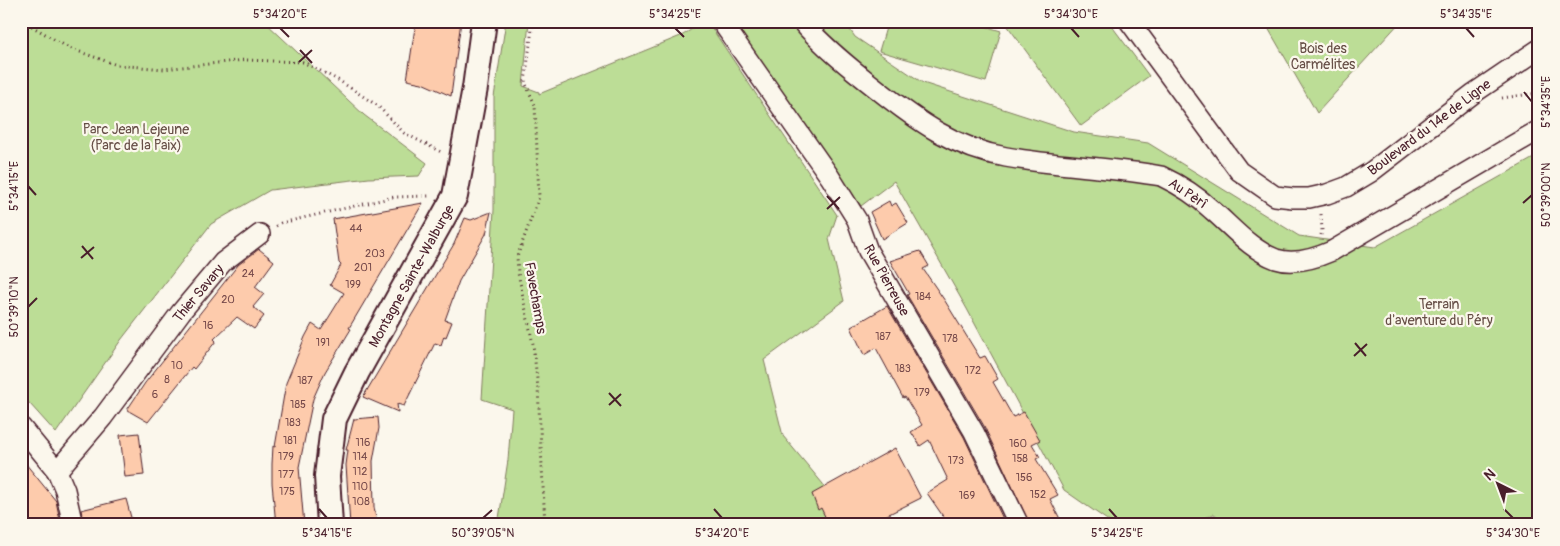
<svg xmlns="http://www.w3.org/2000/svg" width="1560" height="546" viewBox="0 0 1560 546" font-family="Pangolin,sans-serif">
  <style>
    .green { fill: #bcdd96; stroke: #837e60 }
    .building { fill: #fdcbac; stroke: #4a1f2b }
    .lines { fill: none; stroke-linecap: round; stroke-linejoin: round }
    .minor-casing { stroke: #4a1f2b; stroke-width: 22 }
    .tertiary-casing { stroke: #4a1f2b; stroke-width: 28 }
    .path { stroke: #4a1f2b; stroke-width: 3; stroke-dasharray: 1 4; stroke-linecap: butt }
    .minor { stroke: #fbf7ec; stroke-width: 19 }
    .tertiary { stroke: #fbf7ec; stroke-width: 24 }
    .ticks { fill: none; stroke: #4a1f2b; stroke-width: 2 }
    .labels { text-anchor: middle; stroke-width: 4.5; stroke-linejoin: round; paint-order: stroke }
    .number-label { font-size: 11px; fill: #774a4b }
    .park-label { font-size: 14px; fill: #664e46; stroke: #fbf7ec }
    .street-label { font-size: 14px; fill: #4a1f2b; stroke: #fbf7ec }
    .neatline { fill: none; stroke: #4a1f2b; stroke-width: 2 }
    .ticks-label { font-size: 12px; text-anchor: middle; fill: #4a1f2b }
  </style>
  <rect width="100%" height="100%" fill="#fbf7ec"/>
  <filter id="ink" filterUnits="userSpaceOnUse"><feTurbulence type="fractalNoise" baseFrequency=".02" numOctaves="2"/><feDisplacementMap in="SourceGraphic" scale="10" xChannelSelector="R" yChannelSelector="G"/><feConvolveMatrix kernelMatrix="1 2 1 2 8 2 1 2 1" color-interpolation-filters="sRGB"/></filter>
  <g filter="url(#ink)">
    <!-- green -->
    <g class="green">
      <polygon points="21,21 264,21 364,115 427,163 419,176 369,178 270,190 211,224 121,340 56,433 21,394"/>
      <polygon points="506,21 529,21 523,86 539,92 539,94 683,35 704,21 707,21 837,215 829,239 844,301 764,360 783,436 823,484 836,525 498,525 508,460 512,409 482,399 494,210 494,97"/>
      <polygon points="731,21 844,21 855,37 923,83 1074,132 1148,143 1299,236 1375,247 1539,155 1539,525 1230,525 1214,514 1186,525 1132,525 1110,522 1064,490 967,309 894,181 861,206"/>
      <polygon points="888,21 968,21 1001,31 986,82 879,51"/>
      <polygon points="1004,21 1108,21 1149,76 1081,126"/>
      <polygon points="1264,21 1401,21 1317,113"/>
    </g>
    <!-- building -->
    <g class="building">
      <polygon points="416,21 461,21 451,96 422,83 407,80"/>
      <polygon points="889,201 891,206 896,203 908,223 882,239 870,212"/>
      <polygon points="423,203 349,328 351,329 325,372 313,399 299,467 304,525 276,525 272,483 272,464 273,446 275,447 286,383 305,337 312,324 321,330 344,293 330,285 341,265 339,263 333,219"/>
      <polygon points="491,212 486,234 459,281 445,320 452,322 446,337 444,336 441,345 435,343 404,406 397,404 398,412 363,397 454,244 465,218 471,220"/>
      <polygon points="259,249 274,261 255,287 264,294 253,307 264,316 254,329 237,317 214,339 216,341 194,369 192,367 148,422 127,410 145,383 238,265"/>
      <polygon points="920,251 929,266 923,269 945,301 980,358 985,356 998,379 993,382 1013,417 1024,412 1040,440 1032,444 1040,457 1036,459 1058,495 1050,499 1063,525 1030,525 984,426 907,295 909,294 890,261"/>
      <polygon points="887,306 964,437 1006,525 949,525 927,493 948,480 929,440 920,446 911,432 922,425 905,397 903,398 876,348 864,355 851,327"/>
      <polygon points="378,417 379,428 373,461 374,507 377,525 350,525 346,465 348,450 346,450 354,419"/>
      <polygon points="139,433 144,475 125,477 120,435"/>
      <polygon points="895,448 921,498 867,525 829,525 821,508 818,510 812,494"/>
      <polygon points="21,458 56,501 61,525 21,525"/>
      <polygon points="126,499 133,525 84,525 81,510"/>
    </g>
    <g class="lines">
      <defs>
        <g id="minor">
          <polyline points="721,21 830,177 857,220 868,251 974,432 1019,525"/>
          <path d="M801 21C824 47 850 68 877 89 916 120 956 149 1006 157 1057 166 1110 167 1161 176 1180 185 1196 195 1212 210 1232 227 1251 250 1276 259 1294 265 1316 258 1332 251L1539 130"/>
          <polyline points="1129,21 1239,171 1275,196 1293,198 1309,198 1327,194 1346,187 1371,172 1474,93 1539,49"/>
          <polyline points="21,427 57,471 65,490 73,525"/>
          <polyline points="57,471 103,417 181,312 223,262 260,234"/>
        </g>
        <polyline id="tertiary" points="330,525 327,476 334,419 357,372 455,196 475,88 484,21"/>
      </defs>
      <!-- minor casing -->
      <use href="#minor" class="minor-casing"/>
      <!-- tertiary casing -->
      <use href="#tertiary" class="tertiary-casing"/>
      <!-- path -->
      <g class="path">
        <polyline points="23,21 69,48 117,65 164,69 245,60 303,62 338,80 378,106 404,133 443,153"/>
        <polyline points="533,21 525,82 535,105 539,197 517,257 518,273 533,344 538,388 545,525"/>
        <polyline points="1502,98 1539,93"/>
        <polyline points="276,226 281,223 394,197 431,196"/>
        <polyline points="1321,235 1322,231 1321,214"/>
      </g>
      <!-- minor -->
      <use href="#minor" class="minor"/>
      <!-- tertiary -->
      <use href="#tertiary" class="tertiary"/>
    </g>
  </g>
  <!-- ticks -->
  <path class="ticks" d="M280 28 289 37M675 28 684 37M1071 28 1079 37M1466 28 1474 37M300 50 312 63M299 62 312 50M1524 92 1532 102M28 186 36 195M827 196 839 209M1523 203 1532 195M827 209 840 197M82 246 93 259M81 258 94 247M28 307 37 298M1355 343 1366 356M1354 356 1367 344M609 393 621 406M609 405 621 394M319 509 327 518M714 509 722 518M1109 509 1117 518M1504 509 1513 518M483 518 492 510"/>
  <g class="labels">
    <!-- number labels -->
    <g class="number-label">
      <text x="356" y="232">44</text>
      <text x="375" y="257">203</text>
      <text x="363" y="271">201</text>
      <text x="248" y="277">24</text>
      <text x="353" y="288">199</text>
      <text x="923" y="300">184</text>
      <text x="228" y="303">20</text>
      <text x="208" y="329">16</text>
      <text x="883" y="340">187</text>
      <text x="950" y="342">178</text>
      <text x="323" y="346">191</text>
      <text x="177" y="369">10</text>
      <text x="903" y="372">183</text>
      <text x="973" y="374">172</text>
      <text x="167" y="383">8</text>
      <text x="305" y="384">187</text>
      <text x="922" y="396">179</text>
      <text x="155" y="398">6</text>
      <text x="298" y="408">185</text>
      <text x="293" y="426">183</text>
      <text x="290" y="444">181</text>
      <text x="363" y="446">116</text>
      <text x="1018" y="447">160</text>
      <text x="286" y="460">179</text>
      <text x="360" y="460">114</text>
      <text x="1020" y="462">158</text>
      <text x="956" y="464">173</text>
      <text x="360" y="475">112</text>
      <text x="286" y="478">177</text>
      <text x="1024" y="481">156</text>
      <text x="360" y="490">110</text>
      <text x="287" y="495">175</text>
      <text x="1038" y="498">152</text>
      <text x="967" y="499">169</text>
      <text x="361" y="505">108</text>
    </g>
    <!-- park labels -->
    <g class="park-label">
      <text x="1323" y="53">Bois des<tspan x="1323" dy="16">Carmélites</tspan></text>
      <text x="136" y="134">Parc Jean Lejeune<tspan x="136" dy="16">(Parc de la Paix)</tspan></text>
      <text x="1439" y="309">Terrain<tspan x="1439" dy="16">d'aventure du Péry</tspan></text>
    </g>
    <!-- street labels -->
    <g class="street-label">
      <text transform="translate(1429 127) rotate(-37)" y="5">Boulevard du 14e de Ligne</text>
      <text transform="translate(1188 193) rotate(34)" y="5">Au Pèrî</text>
      <text transform="translate(411 276) rotate(-61)" y="5">Montagne Sainte-Walburge</text>
      <text transform="translate(887 280) rotate(61)" y="5">Rue Pierreuse</text>
      <text transform="translate(198 293) rotate(-50)" y="5">Thier Savary</text>
      <text transform="translate(536 298) rotate(80)" y="5">Favechamps</text>
    </g>
  </g>
  <!-- margin -->
  <rect width="1560" height="546" fill="none" stroke="#fbf7ec" stroke-width="55"/>
  <!-- north arrow -->
  <g transform="translate(1498 484) rotate(318)" stroke="#fbf7ec" stroke-width="4" paint-order="stroke">
  <path d="M0-4L9 19L0 12L-9 19Z" fill="#4a1f2b"/>
  <text y="-8" font-size="14" font-weight="bold" text-anchor="middle" fill="#4a1f2b">N</text>
  </g>
  <rect x="28" y="28" width="1504" height="490" class="neatline"/>
  <g class="ticks-label">
    <text x="280" y="18">5°34'20"E</text>
    <text x="675" y="18">5°34'25"E</text>
    <text x="1071" y="18">5°34'30"E</text>
    <text x="1466" y="18">5°34'35"E</text>
    <text transform="translate(1546 102) rotate(-90)" y="4">5°34'35"E</text>
    <text transform="translate(14 186) rotate(-90)" y="4">5°34'15"E</text>
    <text transform="translate(1546 195) rotate(-90)" y="4">50°39'00"N</text>
    <text transform="translate(14 307) rotate(-90)" y="4">50°39'10"N</text>
    <text x="327" y="537">5°34'15"E</text>
    <text x="483" y="537">50°39'05"N</text>
    <text x="722" y="537">5°34'20"E</text>
    <text x="1117" y="537">5°34'25"E</text>
    <text x="1513" y="537">5°34'30"E</text>
  </g>
</svg>
